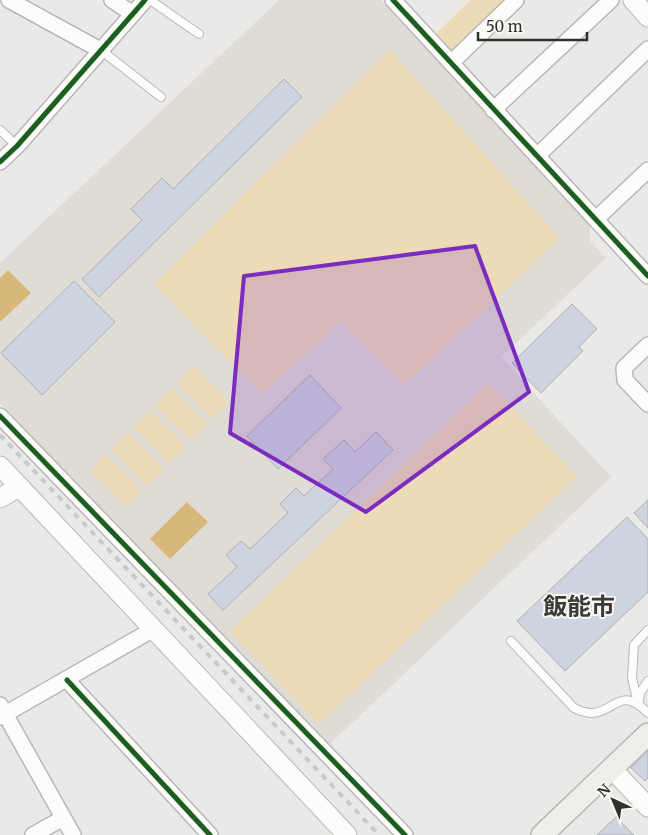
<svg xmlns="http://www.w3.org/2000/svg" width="648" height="835" viewBox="0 0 648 835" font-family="Merriweather,'Noto Sans JP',serif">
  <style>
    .built { fill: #dfdcd6 }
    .green { fill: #eddbb8 }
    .water { fill: #d8b879 }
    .building { fill: #ced4df; stroke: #b2b1b1 }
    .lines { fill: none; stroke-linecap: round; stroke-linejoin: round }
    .service-casing { stroke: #b8b8b6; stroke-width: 10 }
    .minor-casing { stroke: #b8b8b6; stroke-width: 18 }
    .tertiary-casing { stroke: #b8b8b6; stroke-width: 21 }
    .secondary-casing { stroke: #b8b8b6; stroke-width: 24 }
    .service { stroke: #fcfcfb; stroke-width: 8 }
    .minor { stroke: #fcfcfb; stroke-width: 15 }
    .tertiary { stroke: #fcfcfb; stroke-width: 19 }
    .secondary { stroke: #f0eeea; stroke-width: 21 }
    .rail { stroke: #cac9c8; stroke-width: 4; stroke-dasharray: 6 6; stroke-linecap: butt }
    .cycleway-casing { stroke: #f9f7f3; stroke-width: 8 }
    .cycleway { stroke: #1b5e20; stroke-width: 5 }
    .marked { fill: #7b2cbf; fill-opacity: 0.2; stroke: #7b2cbf; stroke-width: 4; stroke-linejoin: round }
    .labels { text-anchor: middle; stroke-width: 4; stroke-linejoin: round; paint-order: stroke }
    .town-label { font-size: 24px; font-weight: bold; fill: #3c3b38; stroke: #f9f7f3 }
  </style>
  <rect width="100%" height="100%" fill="#eae9e7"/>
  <!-- built -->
  <polygon class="built" points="279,0 381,0 590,226 590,241 606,258 501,357 611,477 328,746 0,403 0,263"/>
  <!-- green -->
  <g class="green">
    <polygon points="471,0 507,0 452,52 435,34"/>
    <polygon points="390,50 560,238 405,385 341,321 262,394 154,284"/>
    <polygon points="194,366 229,402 213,419 177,383"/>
    <polygon points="488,383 577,476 319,724 230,631"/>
    <polygon points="172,388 207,424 191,441 155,405"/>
    <polygon points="150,411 186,446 169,463 133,427"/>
    <polygon points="128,433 164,469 147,486 111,449"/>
    <polygon points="106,455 142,490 126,507 90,471"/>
  </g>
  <!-- water -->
  <g class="water">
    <polygon points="8,270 31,293 0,322 0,278"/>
    <polygon points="187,502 208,522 170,559 150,539"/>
  </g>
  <!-- building -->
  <g class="building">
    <polygon points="284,79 302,97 99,297 82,279 142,220 131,209 162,178 173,189"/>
    <polygon points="74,281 115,322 42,395 1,353"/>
    <polygon points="572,304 597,329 579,347 583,351 541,393 512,363"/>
    <polygon points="310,375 341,408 278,469 247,436"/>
    <polygon points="376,432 393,450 223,610 208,594 237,567 226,555 241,541 250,549 288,513 280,504 296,488 304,496 333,469 323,459 344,440 355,452"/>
    <polygon points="648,500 648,528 634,513"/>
    <polygon points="627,517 648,539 648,592 565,671 517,621"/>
    <polygon points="648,750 648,778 645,781 631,768"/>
    <polygon points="616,817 634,835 597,835"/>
  </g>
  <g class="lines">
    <defs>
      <g id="service">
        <polyline points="150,0 199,34"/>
        <polyline points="102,51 161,97"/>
        <polyline points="0,130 17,146"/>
        <path d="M511 641 574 708C613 728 614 678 648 713"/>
        <polyline points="639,701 640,693 648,681"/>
        <polyline points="638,703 632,678 634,645 648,630"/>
      </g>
      <g id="minor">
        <polyline points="9,0 102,51"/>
        <polyline points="112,0 133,14"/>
        <polyline points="393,0 648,276"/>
        <polyline points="451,63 516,0"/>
        <polyline points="493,110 611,0"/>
        <polyline points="537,156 648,49"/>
        <polyline points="0,162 17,146 145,0"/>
        <polyline points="596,219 648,170"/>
        <polyline points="648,345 624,368 625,380 648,404"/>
        <polyline points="0,416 405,835"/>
        <polyline points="67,680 210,835"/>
        <polyline points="0,705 73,835"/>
        <polyline points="0,717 152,630"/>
        <polyline points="33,835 63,818"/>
      </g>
      <g id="tertiary">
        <polyline points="633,0 648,17"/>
        <polyline points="0,466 347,835"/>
        <polyline points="0,498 19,487"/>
        <polyline points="612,769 648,807"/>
      </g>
      <polyline id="secondary" points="542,835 648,734"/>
    </defs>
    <!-- service casing -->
    <use href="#service" class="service-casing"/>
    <!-- minor casing -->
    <use href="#minor" class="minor-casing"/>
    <!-- tertiary casing -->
    <use href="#tertiary" class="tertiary-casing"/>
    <!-- secondary casing -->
    <use href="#secondary" class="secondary-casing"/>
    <!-- service -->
    <use href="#service" class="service"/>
    <!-- minor -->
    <use href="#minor" class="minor"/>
    <!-- tertiary -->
    <use href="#tertiary" class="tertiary"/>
    <!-- secondary -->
    <use href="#secondary" class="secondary"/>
    <!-- rail -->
    <polyline class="rail" points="0,435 379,835"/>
    <defs>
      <g id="cycleway">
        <polyline points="393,0 648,276"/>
        <polyline points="0,162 17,146 145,0"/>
        <polyline points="0,416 405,835"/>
        <polyline points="67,680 210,835"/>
      </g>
    </defs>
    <!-- cycleway casing -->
    <use href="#cycleway" class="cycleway-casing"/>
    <!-- cycleway -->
    <use href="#cycleway" class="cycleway"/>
  </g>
  <!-- marked area -->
  <path class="marked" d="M475 246 529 392 366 512 230 433 244 276Z"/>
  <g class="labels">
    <!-- town labels -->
    <g class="town-label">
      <text x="579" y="615">飯能市</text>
    </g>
  </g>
  <!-- north arrow -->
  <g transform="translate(613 800) rotate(316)" stroke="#f9f7f3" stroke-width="4" paint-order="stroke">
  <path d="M0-4L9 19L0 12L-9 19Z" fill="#31302f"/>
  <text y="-8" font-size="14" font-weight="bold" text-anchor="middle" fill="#31302f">N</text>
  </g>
  <!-- scale -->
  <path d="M478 32v8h109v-8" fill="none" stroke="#31302f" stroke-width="2.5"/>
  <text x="486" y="32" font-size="15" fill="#31302f" stroke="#f9f7f3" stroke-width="4" paint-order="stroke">50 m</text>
</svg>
